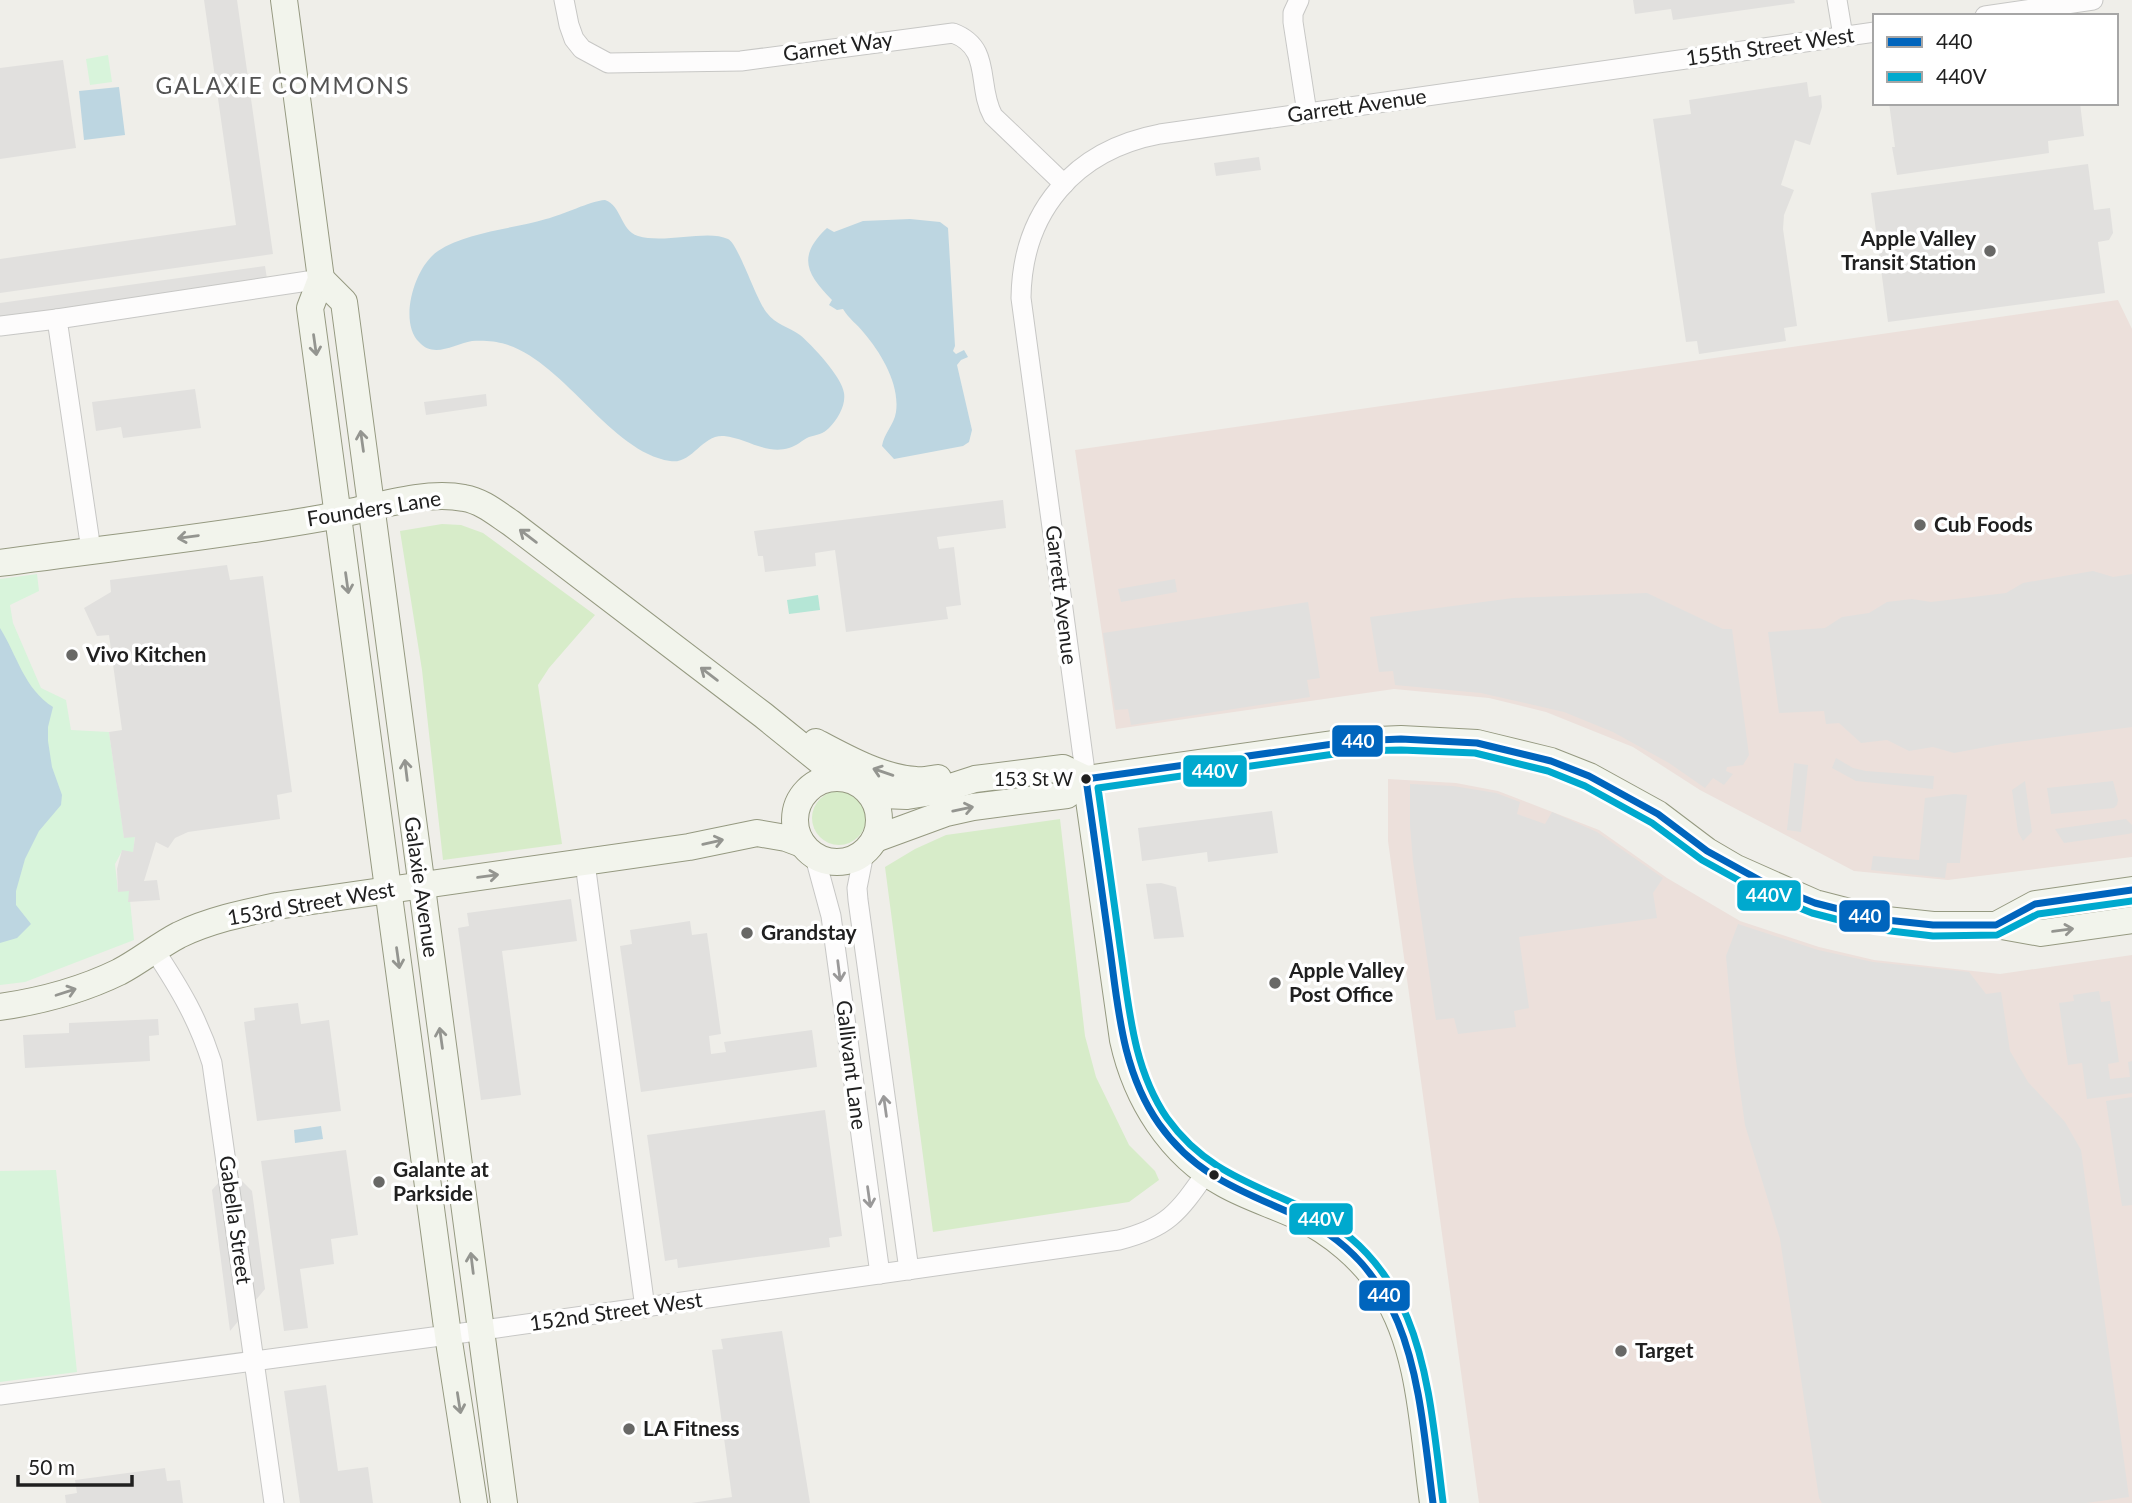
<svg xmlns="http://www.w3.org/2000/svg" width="2132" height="1503" viewBox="0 0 2132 1503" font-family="Lato,sans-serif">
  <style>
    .commercial { fill: #ece0db }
    .grass { fill: #d7ecc9 }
    .park { fill: #d8f4db }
    .pitch { fill: #b5e6d6 }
    .parking { fill: #e1e0de }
    .water { fill: #bdd6e1 }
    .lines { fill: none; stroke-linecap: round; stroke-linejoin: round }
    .street-casing { stroke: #c7c7c5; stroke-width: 21 }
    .secondary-casing { stroke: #959980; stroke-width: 28 }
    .street { stroke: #fdfcfc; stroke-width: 19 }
    .secondary { stroke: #f2f4ec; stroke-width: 26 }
    .bus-1-casing { stroke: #fff; stroke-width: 12 }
    .bus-2-casing { stroke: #fff; stroke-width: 12 }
    .bus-1 { stroke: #0065bd; stroke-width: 7 }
    .bus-2 { stroke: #00a9ce; stroke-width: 7 }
    .oneway { stroke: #949590 }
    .oneway2 { stroke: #9a9999 }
    .poi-dot { fill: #686866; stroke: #fff; stroke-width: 2.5 }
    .bus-dot { fill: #202020; stroke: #fff; stroke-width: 2.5 }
    .labels { text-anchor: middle; stroke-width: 7; stroke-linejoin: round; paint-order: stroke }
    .bus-label { font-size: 19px; fill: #202020; stroke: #fff; text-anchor: end }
    .street-label { font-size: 21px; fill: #202020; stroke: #fff }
    .poi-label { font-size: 21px; font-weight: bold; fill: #202020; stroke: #fff; text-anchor: start }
    .neighbourhood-label { font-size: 23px; letter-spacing: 2px; fill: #535353; stroke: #fff }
    .line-badge { stroke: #fff; stroke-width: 2.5 }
    .badge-label { font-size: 19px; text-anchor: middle; font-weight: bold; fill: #fff }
  </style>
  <rect width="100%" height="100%" fill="#efeee9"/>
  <!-- commercial -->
  <g class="commercial">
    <polygon points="2118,300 2132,329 2132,857 1948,880 1854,871 1700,790 1633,747 1546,712 1489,698 1394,689 1116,729 1075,450"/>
    <polygon points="1388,779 1456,783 1498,791 1599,830 1667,878 1740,921 1819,947 1874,960 2000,974 2132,955 2132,1503 1479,1503 1388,841"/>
  </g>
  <!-- grass -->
  <g class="grass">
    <polygon points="442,524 461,525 483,533 595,615 549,668 538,685 562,844 443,860 422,670 400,531"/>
    <circle cx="839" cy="818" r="27"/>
    <polygon points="1060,819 1085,1036 1096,1077 1129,1145 1155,1171 1159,1180 1129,1202 933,1232 885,867 915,849 946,835"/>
  </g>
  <!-- park -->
  <g class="park">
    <polygon points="108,55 112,82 90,85 86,59"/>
    <polygon points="37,574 39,591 10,605 13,623 41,688 66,700 71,730 109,732 124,837 135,836 133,853 122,851 115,864 118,891 129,891 134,940 25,982 0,985 0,579"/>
    <polygon points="56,1170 77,1372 0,1382 0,1171"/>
  </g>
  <!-- pitch -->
  <polygon class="pitch" points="818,595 820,610 789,614 787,600"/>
  <!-- parking -->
  <g class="parking">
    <polygon points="204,0 237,0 273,254 0,293 0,259 236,225"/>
    <polygon points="1633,0 1794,0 1795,3 1673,20 1671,9 1635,14"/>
    <polygon points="63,60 76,148 0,159 0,68"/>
    <polygon points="1807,82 1809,97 1821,95 1822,107 1810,145 1795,140 1781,185 1794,190 1784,215 1783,229 1797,326 1784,328 1786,341 1699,354 1697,341 1686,342 1653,119 1691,114 1689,100"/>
    <polygon points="1889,103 2080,103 2084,136 2048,141 2049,153 1897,175 1892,147 1895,147"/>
    <polygon points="1259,157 1261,170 1216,176 1214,163"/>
    <polygon points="2088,164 2094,210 2110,208 2113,233 2109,240 2098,242 2105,293 1888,322 1871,193"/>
    <polygon points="265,266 267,279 0,317 0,303"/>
    <polygon points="195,389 201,428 123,438 121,427 96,431 92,402"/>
    <polygon points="486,394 487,406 426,415 424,402"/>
    <polygon points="1003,500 1006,528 937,537 939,549 954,547 961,605 946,607 948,619 846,632 835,550 815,553 816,566 765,572 763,556 758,556 754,531"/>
    <polygon points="227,565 230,580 263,576 292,792 277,795 280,819 188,832 175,838 168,848 156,842 144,881 157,880 160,900 128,902 129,891 118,892 117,869 122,850 133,852 135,837 124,838 109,732 122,730 109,635 97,636 84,608 111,592 110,580"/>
    <polygon points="2093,571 2113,577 2132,574 2132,727 2002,744 1954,753 1933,747 1909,751 1887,740 1861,743 1839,723 1826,724 1824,711 1779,713 1768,632 1825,628 1842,617 1869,613 1887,602 1912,599 1931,602 2006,593 2023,583"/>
    <polygon points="1175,579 1177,592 1121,602 1118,589"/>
    <polygon points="1647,593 1723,629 1732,629 1749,755 1743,765 1727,767 1726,771 1733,774 1724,785 1713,778 1705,788 1669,763 1613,732 1564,712 1481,693 1395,685 1393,671 1379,672 1370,617 1513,598"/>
    <polygon points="1308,602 1320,678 1307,680 1310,697 1131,725 1128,709 1115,710 1103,633"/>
    <polygon points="1836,758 1853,768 1866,771 1934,776 1933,789 1856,781 1832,768"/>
    <polygon points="1794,763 1808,765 1801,832 1787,830"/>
    <polygon points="2025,781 2032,832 2023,841 2018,832 2012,790"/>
    <polygon points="2113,781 2118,800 2117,805 2114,808 2051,814 2047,788"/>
    <polygon points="1410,784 1453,786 1496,793 1520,802 1517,814 1545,824 1552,812 1597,832 1663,878 1653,893 1657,918 1519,937 1529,1008 1514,1011 1516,1027 1458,1034 1454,1018 1436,1020 1413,861 1410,825"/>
    <polygon points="1954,794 1967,795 1960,863 1947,863 1945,878 1871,870 1873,856 1919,860 1925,798"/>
    <polygon points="1272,811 1278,853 1208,862 1207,852 1142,861 1138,828"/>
    <polygon points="2126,819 2132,825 2132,833 2128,834 2064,843 2055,829"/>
    <polygon points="1161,883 1176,887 1184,937 1154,939 1146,884"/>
    <polygon points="571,899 577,941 502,951 521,1095 481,1100 458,928 469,926 467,913"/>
    <polygon points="690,921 692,935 707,933 721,1034 709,1036 711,1054 726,1052 724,1042 812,1030 817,1067 641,1092 620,946 632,944 630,930"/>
    <polygon points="1738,924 1818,950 1873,962 1969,972 1986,994 2001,992 2010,1051 2028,1082 2065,1122 2081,1150 2129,1497 2086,1503 1822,1503 1819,1498 1780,1239 1745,1125 1735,1054 1726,956"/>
    <polygon points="2099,991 2101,1002 2110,1001 2119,1062 2108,1064 2110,1079 2130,1077 2128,1062 2132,1061 2132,1093 2087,1099 2082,1063 2068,1065 2059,1003 2074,1001 2073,995"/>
    <polygon points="298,1003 301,1024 329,1020 341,1111 257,1121 244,1022 255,1020 254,1008"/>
    <polygon points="158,1019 159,1035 149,1036 150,1061 25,1068 23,1035 69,1033 69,1023"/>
    <polygon points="2132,1097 2132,1205 2122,1206 2106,1101"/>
    <polygon points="825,1110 842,1236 829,1238 830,1247 678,1268 677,1259 665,1261 647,1135"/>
    <polygon points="346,1150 358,1235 331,1239 334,1264 300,1269 308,1328 284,1331 261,1161"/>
    <polygon points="240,1179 252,1191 265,1289 230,1331 212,1190 221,1180"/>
    <polygon points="782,1331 810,1503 691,1503 732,1497 712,1350 723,1349 721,1339"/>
    <polygon points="326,1385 338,1471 368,1467 373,1503 300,1503 284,1391"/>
    <polygon points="165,1468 167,1481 180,1480 183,1503 66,1503 65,1495 77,1493 75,1480"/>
  </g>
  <!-- water -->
  <g class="water">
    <polygon points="119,87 125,135 84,140 79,91"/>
    <path d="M605 200C622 206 620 230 638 236 665 244 708 229 728 239 738 243 756 300 767 313 775 324 789 327 800 335 812 345 842 377 844 393 846 405 838 419 829 428 823 434 817 435 809 437 802 440 797 446 789 448 766 455 746 438 724 436 702 434 692 465 670 461 609 451 565 362 505 344 496 341 482 340 472 341 454 344 434 359 419 342 398 321 415 266 438 251 466 232 513 229 546 219 563 215 590 201 605 200Z"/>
    <path d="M910 219 940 222 948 228 955 346 953 351 956 354 964 350 968 357 961 360 957 365 972 430 969 442 963 446 894 459 882 446C884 433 894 425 896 412 900 384 881 353 864 333 857 324 849 319 843 309L837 310 829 305 832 300C806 274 797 256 827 228L834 232 863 221Z"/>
    <path d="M0 628C17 655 24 689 53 707L48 727V741L52 767 62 795 61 805 39 831 25 859 16 891V905L31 924 17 938 0 943Z"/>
    <polygon points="321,1126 323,1139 295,1143 294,1130"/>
  </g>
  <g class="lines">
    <defs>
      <g id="street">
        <path d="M564 0 569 25 574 39 582 49 608 63 741 61 953 33C993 48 976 85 993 116L1064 184"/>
        <polyline points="1299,0 1293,13 1293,22 1307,113"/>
        <polyline points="1837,0 1843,36"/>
        <polyline points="1985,16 2093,0"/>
        <polyline points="0,326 57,319"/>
        <polyline points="91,550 57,319 321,279"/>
        <path d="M1086 779 1021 298C1022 211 1075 150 1160 134L1875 32"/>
        <polyline points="864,853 857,888 858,900 909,1270"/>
        <polyline points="815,857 831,916 880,1274"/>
        <polyline points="585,863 645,1308"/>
        <path d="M155 951C180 989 198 1019 212 1063L274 1503"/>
        <path d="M0 1395 448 1335 1119 1240C1167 1228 1178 1213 1206 1173"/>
      </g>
      <g id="secondary">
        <polyline points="284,0 321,279 310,308 448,1335 474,1503"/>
        <polyline points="321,279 344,302 504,1503"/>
        <path d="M0 563C107 548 216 537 322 518 365 511 422 489 464 498 482 501 496 513 511 523L763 715 841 778"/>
        <path d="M816 742C846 758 882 778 916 780 923 781 931 779 938 778"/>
        <circle cx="837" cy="820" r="42"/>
        <path d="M1086 779 1123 1040C1136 1099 1170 1154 1224 1184 1247 1197 1273 1205 1297 1216 1331 1232 1364 1259 1384 1292 1422 1351 1423 1435 1433 1503"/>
        <polyline points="862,785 882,795 907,796 938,791 975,779 1063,768 1086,779"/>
        <polyline points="875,839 946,813 973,807 1067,795 1086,779 1354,741 1401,739 1477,743 1551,761 1589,776 1658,814 1707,851 1736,868 1815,903 1877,919 1933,925 1996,925 2041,933 2132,920"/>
        <polyline points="1996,925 2035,904 2132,890"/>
        <path d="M0 1007C41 1001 82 990 119 972 140 961 158 946 179 935 210 920 244 913 277 906L689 847 757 833 786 838 802 844"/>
      </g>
    </defs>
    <!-- street casing -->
    <use href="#street" class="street-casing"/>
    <!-- secondary casing -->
    <use href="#secondary" class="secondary-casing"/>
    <!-- street -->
    <use href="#street" class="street"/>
    <!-- secondary -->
    <use href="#secondary" class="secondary"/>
    <defs>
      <g id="bus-1">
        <polyline points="1086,779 1354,741 1401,739 1477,743 1551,761 1589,776 1658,814 1707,851 1763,882 1815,903 1877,919 1933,925 1996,925 2035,904 2132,890"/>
        <path d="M1086 779C1094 833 1101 888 1109 942 1118 1005 1121 1070 1159 1124 1195 1175 1239 1190 1293 1214 1415 1269 1418 1388 1433 1503"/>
      </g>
      <path id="bus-2" d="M1443 1502C1428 1383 1424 1261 1297 1205 1245 1181 1202 1167 1167 1118 1132 1067 1129 1005 1120 946 1113 893 1105 840 1098 788L1355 751 1401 750 1475 753 1548 771 1585 786 1652 823 1702 860 1758 891 1812 913 1874 929 1933 936 1997 935 2038 914 2132 901"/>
    </defs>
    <!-- bus-1 casing -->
    <use href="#bus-1" class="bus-1-casing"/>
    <!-- bus-2 casing -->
    <use href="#bus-2" class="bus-2-casing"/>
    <!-- bus-1 -->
    <use href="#bus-1" class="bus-1"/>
    <!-- bus-2 -->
    <use href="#bus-2" class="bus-2"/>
  </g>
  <!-- one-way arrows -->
  <defs><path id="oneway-shaft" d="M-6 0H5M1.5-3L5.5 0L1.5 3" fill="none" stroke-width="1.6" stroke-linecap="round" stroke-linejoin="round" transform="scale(1.75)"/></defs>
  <g class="oneway">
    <use href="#oneway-shaft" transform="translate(315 345) rotate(82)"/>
    <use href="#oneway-shaft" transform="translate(362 441) rotate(-98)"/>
    <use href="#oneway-shaft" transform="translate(528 536) rotate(-143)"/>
    <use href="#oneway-shaft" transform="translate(188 537) rotate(172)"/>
    <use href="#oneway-shaft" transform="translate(347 583) rotate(82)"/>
    <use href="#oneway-shaft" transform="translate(709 674) rotate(-143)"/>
    <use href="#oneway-shaft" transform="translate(406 770) rotate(-97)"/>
    <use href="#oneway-shaft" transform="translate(883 772) rotate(-161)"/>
    <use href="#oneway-shaft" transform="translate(963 809) rotate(-12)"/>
    <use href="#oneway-shaft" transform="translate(713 842) rotate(-13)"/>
    <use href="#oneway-shaft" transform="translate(488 876) rotate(-8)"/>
    <use href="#oneway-shaft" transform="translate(2063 930) rotate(-8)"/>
    <use href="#oneway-shaft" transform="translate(398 958) rotate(82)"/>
    <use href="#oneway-shaft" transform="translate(66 992) rotate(-18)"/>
    <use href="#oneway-shaft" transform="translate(441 1038) rotate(-98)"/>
    <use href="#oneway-shaft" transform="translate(472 1263) rotate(-97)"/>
    <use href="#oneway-shaft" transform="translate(459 1403) rotate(81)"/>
  </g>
  <g class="oneway2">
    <use href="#oneway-shaft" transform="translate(839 971) rotate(83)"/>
    <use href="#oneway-shaft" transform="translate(885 1106) rotate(-98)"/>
    <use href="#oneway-shaft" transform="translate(869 1197) rotate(82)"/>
  </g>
  <!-- markers -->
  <g class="poi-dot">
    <circle cx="1990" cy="251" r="7"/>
    <circle cx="1920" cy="525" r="7"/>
    <circle cx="72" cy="655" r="7"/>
    <circle cx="747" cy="933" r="7"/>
    <circle cx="1275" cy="983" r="7"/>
    <circle cx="379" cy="1182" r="7"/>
    <circle cx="1621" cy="1351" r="7"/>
    <circle cx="629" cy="1429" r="7"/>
  </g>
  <g class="bus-dot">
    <circle cx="1086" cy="779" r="6"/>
    <circle cx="1214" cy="1175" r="6"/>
  </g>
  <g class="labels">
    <!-- bus labels -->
    <g class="bus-label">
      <text x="1073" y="786">153 St W</text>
    </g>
    <!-- street labels -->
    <g class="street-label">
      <text transform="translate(838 47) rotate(-8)" y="7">Garnet Way</text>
      <text transform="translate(1770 47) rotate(-8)" y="7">155th Street West</text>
      <text transform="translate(1357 106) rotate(-8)" y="7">Garrett Avenue</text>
      <text transform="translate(374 509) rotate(-9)" y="7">Founders Lane</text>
      <text transform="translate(1061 595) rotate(83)" y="7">Garrett Avenue</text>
      <text transform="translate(421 887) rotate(82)" y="7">Galaxie Avenue</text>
      <text transform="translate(311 904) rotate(-10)" y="7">153rd Street West</text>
      <text transform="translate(851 1065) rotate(83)" y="7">Gallivant Lane</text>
      <text transform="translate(235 1220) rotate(82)" y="7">Gabella Street</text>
      <text transform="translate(616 1312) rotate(-8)" y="7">152nd Street West</text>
    </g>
    <!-- poi labels -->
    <g class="poi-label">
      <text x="1976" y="246" text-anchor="end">Apple Valley<tspan x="1976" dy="24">Transit Station</tspan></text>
      <text x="1934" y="532">Cub Foods</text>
      <text x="86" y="662">Vivo Kitchen</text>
      <text x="761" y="940">Grandstay</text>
      <text x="1289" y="978">Apple Valley<tspan x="1289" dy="24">Post Office</tspan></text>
      <text x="393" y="1177">Galante at<tspan x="393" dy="24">Parkside</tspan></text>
      <text x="1635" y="1358">Target</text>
      <text x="643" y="1436">LA Fitness</text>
    </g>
    <!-- neighbourhood labels -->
    <g class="neighbourhood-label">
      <text x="283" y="94">GALAXIE COMMONS</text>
    </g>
  </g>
  <g class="line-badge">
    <rect x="1331" y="724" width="53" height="34" rx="7" fill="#0065bd"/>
    <rect x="1182" y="754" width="66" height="34" rx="7" fill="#00a9ce"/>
    <rect x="1736" y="879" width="66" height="33" rx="7" fill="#00a9ce"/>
    <rect x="1838" y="899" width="53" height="34" rx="7" fill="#0065bd"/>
    <rect x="1288" y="1202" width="66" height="34" rx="7" fill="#00a9ce"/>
    <rect x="1358" y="1279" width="53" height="33" rx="7" fill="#0065bd"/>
  </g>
  <g class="badge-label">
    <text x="1358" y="748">440</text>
    <text x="1215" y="778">440V</text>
    <text x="1769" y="902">440V</text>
    <text x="1865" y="923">440</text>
    <text x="1321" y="1226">440V</text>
    <text x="1384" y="1302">440</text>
  </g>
  <!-- legend -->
  <rect x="1873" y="14" width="245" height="91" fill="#ffffff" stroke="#a6a6a6" stroke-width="2"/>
  <rect x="1887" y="37" width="35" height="10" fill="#0065bd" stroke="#a6a6a6" stroke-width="2"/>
  <text x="1936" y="49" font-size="21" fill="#202020">440</text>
  <rect x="1887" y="72" width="35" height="10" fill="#00a9ce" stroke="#a6a6a6" stroke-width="2"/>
  <text x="1936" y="84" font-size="21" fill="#202020">440V</text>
  <!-- scale -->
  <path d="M18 1475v10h114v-10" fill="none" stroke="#202020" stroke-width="3.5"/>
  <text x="28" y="1475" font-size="21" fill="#202020" stroke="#ffffff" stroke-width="5" paint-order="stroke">50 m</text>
</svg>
